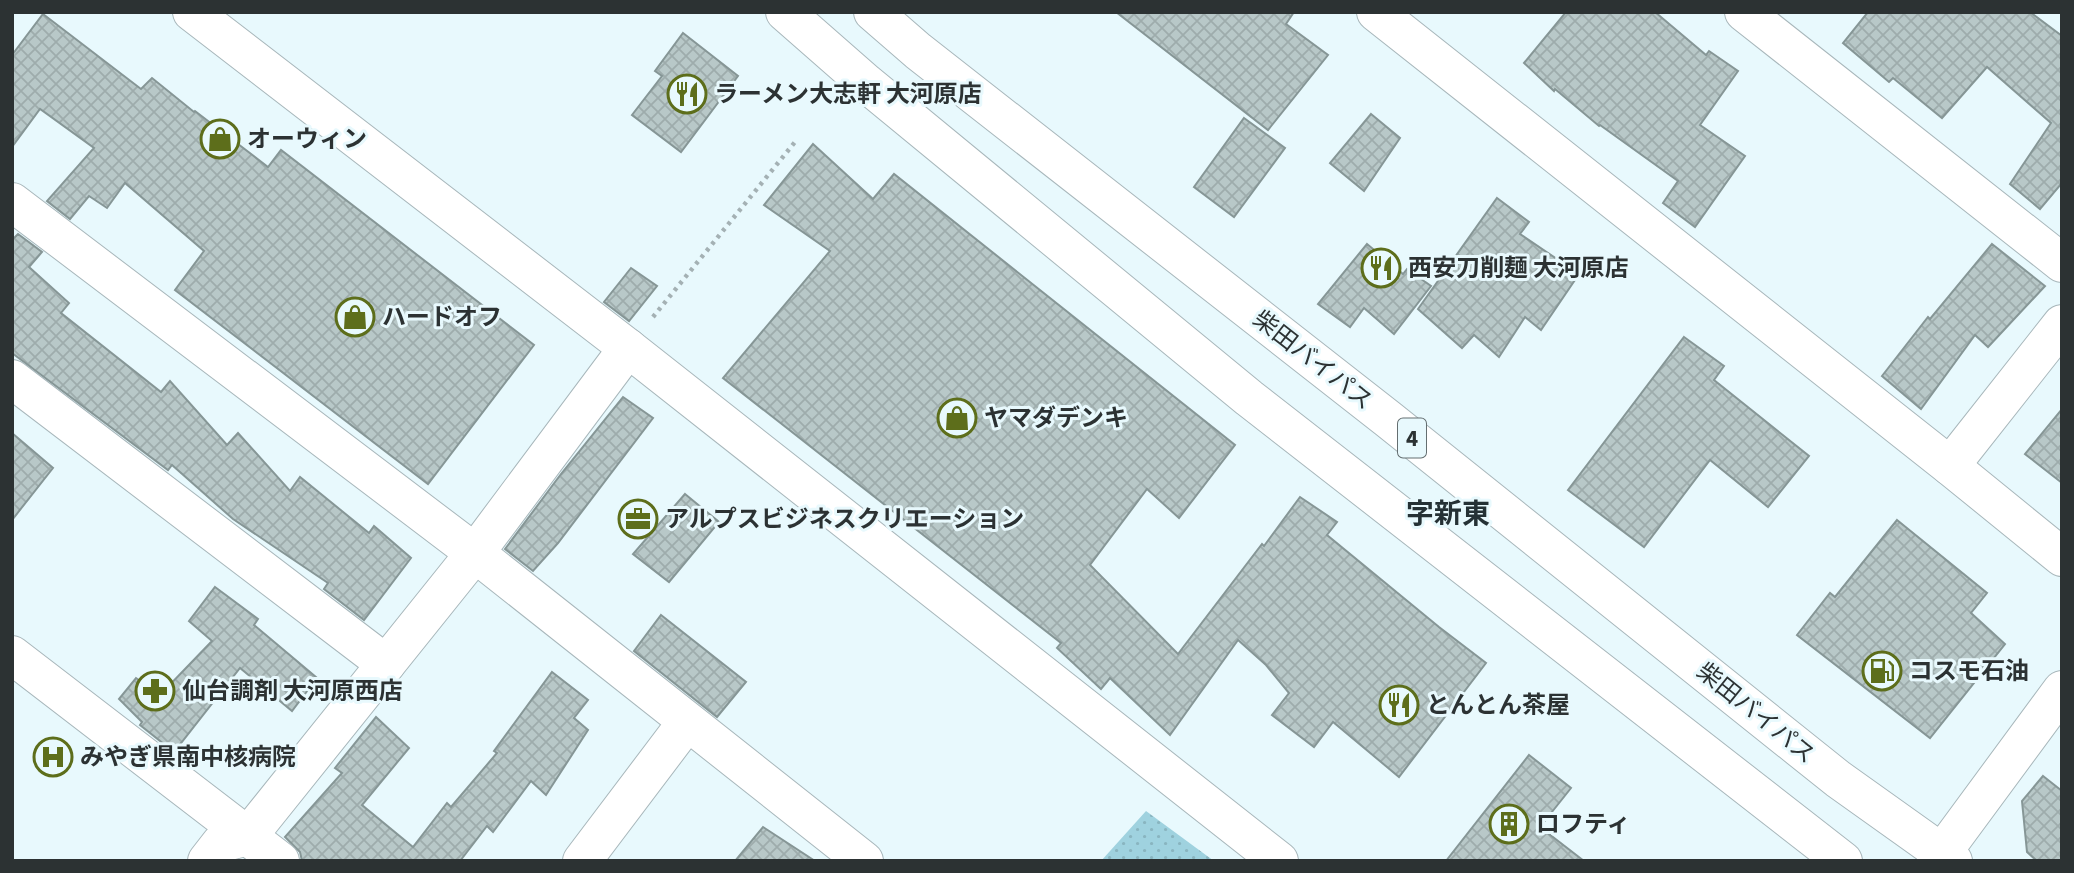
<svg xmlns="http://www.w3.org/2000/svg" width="2074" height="873" viewBox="0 0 2074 873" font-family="'Source Sans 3','Noto Sans JP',sans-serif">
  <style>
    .park { fill: url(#park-dots) }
    .building { fill: url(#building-cross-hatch); stroke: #869696; stroke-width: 2 }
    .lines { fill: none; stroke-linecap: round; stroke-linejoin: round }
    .street-casing { stroke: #a8b7bb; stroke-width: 40 }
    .secondary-casing { stroke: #a8b7bb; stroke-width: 40 }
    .highway-casing { stroke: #a8b7bb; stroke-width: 40 }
    .path { stroke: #a4b1b4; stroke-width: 4.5; stroke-dasharray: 3.5 5; stroke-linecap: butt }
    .street { stroke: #fff; stroke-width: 38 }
    .secondary { stroke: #fff; stroke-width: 38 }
    .highway { stroke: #fff; stroke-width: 38 }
    .labels { text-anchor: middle; stroke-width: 6; stroke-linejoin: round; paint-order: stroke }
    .shield { fill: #e8f9fd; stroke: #646e70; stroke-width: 2 }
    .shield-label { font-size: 23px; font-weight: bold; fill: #2c3233 }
    .poi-label { font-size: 24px; font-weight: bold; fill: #2c3233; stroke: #e8f9fd; text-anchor: start }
    .street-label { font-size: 24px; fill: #2c3233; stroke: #e8f9fd }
    .quarter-label { font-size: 28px; font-weight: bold; fill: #253135; stroke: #e8f9fd }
  </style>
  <defs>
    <pattern id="park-dots" width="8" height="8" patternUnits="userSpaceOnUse" patternTransform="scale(1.75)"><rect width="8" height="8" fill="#9fd2df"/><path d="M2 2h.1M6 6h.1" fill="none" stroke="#89b5c0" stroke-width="1.8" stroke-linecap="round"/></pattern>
    <pattern id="building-cross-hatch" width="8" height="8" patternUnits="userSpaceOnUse" patternTransform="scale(1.75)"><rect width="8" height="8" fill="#b8c8c8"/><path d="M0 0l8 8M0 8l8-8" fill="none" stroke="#9eacac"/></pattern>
  </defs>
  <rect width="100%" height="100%" fill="#e8f9fd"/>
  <!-- park -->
  <polygon class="park" points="1146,811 1214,861 1101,861"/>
  <!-- building -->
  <g class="building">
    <polygon points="1116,12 1294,12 1286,24 1328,55 1268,130"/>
    <polygon points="1566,12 1655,12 1706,55 1709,51 1738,71 1700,125 1745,156 1695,227 1663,203 1678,181 1600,125 1599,126 1555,89 1554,91 1524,63"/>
    <polygon points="1868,12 2030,12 2062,36 2062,183 2040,209 2010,184 2051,123 1987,67 1942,118 1893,78 1889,82 1843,43"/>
    <polygon points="43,14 141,89 152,78 194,112 195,111 268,167 281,150 534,345 428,484 175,290 204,251 125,183 107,208 89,196 70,219 47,201 94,148 40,109 12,147 12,55"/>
    <polygon points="683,33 738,76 681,152 632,115 662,76 655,71"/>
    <polygon points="1371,114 1400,138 1364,191 1330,163"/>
    <polygon points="1244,118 1285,148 1234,217 1194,187"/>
    <polygon points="813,144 873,199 894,174 1235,445 1179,518 1147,489 1090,565 1178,654 1262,544 1264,546 1300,497 1337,522 1327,535 1439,627 1486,663 1399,777 1333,722 1314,747 1272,715 1289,693 1266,665 1238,640 1170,735 1110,678 1101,689 1057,648 1061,643 723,378 830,251 764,205"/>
    <polygon points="1497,198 1529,222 1520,234 1579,274 1541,330 1525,317 1499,357 1474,335 1462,348 1418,309"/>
    <polygon points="18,234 42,252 29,267 69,303 61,313 161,392 170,381 227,445 238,433 290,491 300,477 369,533 374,526 411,558 364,620 324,589 328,583 233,519 172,465 168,470 12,353 12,240"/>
    <polygon points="1367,244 1403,274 1407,269 1431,286 1394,334 1364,308 1350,327 1318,304"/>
    <polygon points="1992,244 2045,286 1988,347 1975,335 1921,409 1882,376 1928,317 1930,319"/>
    <polygon points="631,268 657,286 629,321 604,302"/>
    <polygon points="1684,337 1724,366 1714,380 1809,456 1768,507 1710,460 1644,547 1568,490"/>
    <polygon points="623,397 653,418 558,543 533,571 505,549 561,474"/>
    <polygon points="2062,409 2062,483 2025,454"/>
    <polygon points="12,433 53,468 12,520"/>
    <polygon points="685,494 719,522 669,582 633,554"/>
    <polygon points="1897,520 1987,593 1971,613 2005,644 1930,738 1797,635 1830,593 1835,597"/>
    <polygon points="215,587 258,619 254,625 317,678 292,711 240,668 174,752 140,725 142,722 119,699 136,678 160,695 212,641 189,621"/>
    <polygon points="661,615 746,682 717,717 634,651"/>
    <polygon points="552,672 588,700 574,718 588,730 546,795 531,781 493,832 487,826 460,861 302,861 300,852 285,837 342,773 335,768 376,717 409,748 362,805 413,847 447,803 451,807 497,753 494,751"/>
    <polygon points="1529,755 1571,788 1540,827 1584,861 1446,861"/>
    <polygon points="2043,776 2062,791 2062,861 2037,861 2027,852 2022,801"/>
    <polygon points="763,827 815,861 735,861"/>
  </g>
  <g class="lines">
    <defs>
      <g id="street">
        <polyline points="192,12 628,348 1279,861"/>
        <polyline points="1376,12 1950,466 2062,557"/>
        <polyline points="1744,12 2062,263"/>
        <polyline points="12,202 475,553 864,861"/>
        <polyline points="12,379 386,664"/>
        <polyline points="1950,466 2062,324"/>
        <polyline points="12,655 280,861"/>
        <polyline points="248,836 475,553 628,348"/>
        <polyline points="582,861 687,722"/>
        <polyline points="1936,861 2062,690"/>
      </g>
      <polyline id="secondary" points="207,861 221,843 248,836"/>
      <g id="highway">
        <polyline points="785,12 866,83 1249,398 1843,861"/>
        <polyline points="873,12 918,51 1388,419 1838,779 1953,861"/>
      </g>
    </defs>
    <!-- street casing -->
    <use href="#street" class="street-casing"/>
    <!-- secondary casing -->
    <use href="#secondary" class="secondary-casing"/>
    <!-- highway casing -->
    <use href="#highway" class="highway-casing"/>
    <!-- path -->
    <polyline class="path" points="653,317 795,142"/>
    <!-- street -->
    <use href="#street" class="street"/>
    <!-- secondary -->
    <use href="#secondary" class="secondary"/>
    <!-- highway -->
    <use href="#highway" class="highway"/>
  </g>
  <!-- icons -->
  <defs>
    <symbol id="restaurant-ring" viewBox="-11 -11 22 22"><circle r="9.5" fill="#e8f9fd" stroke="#5d6e1b" stroke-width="1.5"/><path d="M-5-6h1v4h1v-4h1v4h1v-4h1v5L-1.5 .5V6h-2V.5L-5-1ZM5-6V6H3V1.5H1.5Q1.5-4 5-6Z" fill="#5d6e1b"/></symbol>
    <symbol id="shop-ring" viewBox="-11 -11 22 22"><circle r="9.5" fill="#e8f9fd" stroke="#5d6e1b" stroke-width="1.5"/><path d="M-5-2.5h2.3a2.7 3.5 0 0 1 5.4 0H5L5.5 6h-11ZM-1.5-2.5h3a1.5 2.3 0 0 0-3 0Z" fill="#5d6e1b"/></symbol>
    <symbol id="office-ring" viewBox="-11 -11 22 22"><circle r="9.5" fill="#e8f9fd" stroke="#5d6e1b" stroke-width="1.5"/><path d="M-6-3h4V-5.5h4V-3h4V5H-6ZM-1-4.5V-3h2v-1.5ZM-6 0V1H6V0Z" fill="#5d6e1b"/></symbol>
    <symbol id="fuel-ring" viewBox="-11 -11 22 22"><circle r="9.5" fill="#e8f9fd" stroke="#5d6e1b" stroke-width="1.5"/><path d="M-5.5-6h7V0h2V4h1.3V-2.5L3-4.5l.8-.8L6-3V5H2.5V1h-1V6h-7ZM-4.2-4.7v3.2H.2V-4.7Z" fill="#5d6e1b"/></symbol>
    <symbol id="pharmacy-ring" viewBox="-11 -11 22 22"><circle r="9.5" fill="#e8f9fd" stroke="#5d6e1b" stroke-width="1.5"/><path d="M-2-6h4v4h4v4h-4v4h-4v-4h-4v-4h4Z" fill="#5d6e1b"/></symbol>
    <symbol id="hospital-ring" viewBox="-11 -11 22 22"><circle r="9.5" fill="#e8f9fd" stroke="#5d6e1b" stroke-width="1.5"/><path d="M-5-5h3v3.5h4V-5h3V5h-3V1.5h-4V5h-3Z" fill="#5d6e1b"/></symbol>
    <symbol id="building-ring" viewBox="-11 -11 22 22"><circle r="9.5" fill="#e8f9fd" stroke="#5d6e1b" stroke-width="1.5"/><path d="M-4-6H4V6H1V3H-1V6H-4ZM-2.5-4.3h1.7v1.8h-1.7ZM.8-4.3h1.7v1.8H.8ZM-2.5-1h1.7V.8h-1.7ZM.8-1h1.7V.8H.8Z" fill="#5d6e1b"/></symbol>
  </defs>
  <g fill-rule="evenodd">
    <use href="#restaurant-ring" x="665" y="72" width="44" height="44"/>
    <use href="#shop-ring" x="198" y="117" width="44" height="44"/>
    <use href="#restaurant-ring" x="1359" y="246" width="44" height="44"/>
    <use href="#shop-ring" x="333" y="295" width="44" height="44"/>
    <use href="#shop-ring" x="935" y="396" width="44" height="44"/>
    <use href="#office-ring" x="616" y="497" width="44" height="44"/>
    <use href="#fuel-ring" x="1860" y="649" width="44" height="44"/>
    <use href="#pharmacy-ring" x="133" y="669" width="44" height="44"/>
    <use href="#restaurant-ring" x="1377" y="683" width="44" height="44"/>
    <use href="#hospital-ring" x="31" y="735" width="44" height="44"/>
    <use href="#building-ring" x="1487" y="802" width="44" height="44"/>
  </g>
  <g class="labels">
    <!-- shield labels -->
    <rect class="shield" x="1398" y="418.5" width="28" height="39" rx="5"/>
    <g class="shield-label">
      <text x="1412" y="446">4</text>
    </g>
    <!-- poi labels -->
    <g class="poi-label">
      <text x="714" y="102">ラーメン大志軒 大河原店</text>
      <text x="247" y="147">オーウィン</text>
      <text x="1408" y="276">西安刀削麺 大河原店</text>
      <text x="382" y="325">ハードオフ</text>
      <text x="984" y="426">ヤマダデンキ</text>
      <text x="665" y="527">アルプスビジネスクリエーション</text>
      <text x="1909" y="679">コスモ石油</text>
      <text x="182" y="699">仙台調剤 大河原西店</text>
      <text x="1426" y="713">とんとん茶屋</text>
      <text x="80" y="765">みやぎ県南中核病院</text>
      <text x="1536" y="832">ロフティ</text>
    </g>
    <!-- street labels -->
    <g class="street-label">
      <text transform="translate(1313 360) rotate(38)" y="8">柴田バイパス</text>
      <text transform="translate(1756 713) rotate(39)" y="8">柴田バイパス</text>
    </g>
    <!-- quarter labels -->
    <g class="quarter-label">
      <text x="1448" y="523">字新東</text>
    </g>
  </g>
  <!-- border -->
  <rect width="2074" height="873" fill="none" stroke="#2c3233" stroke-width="28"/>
</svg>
